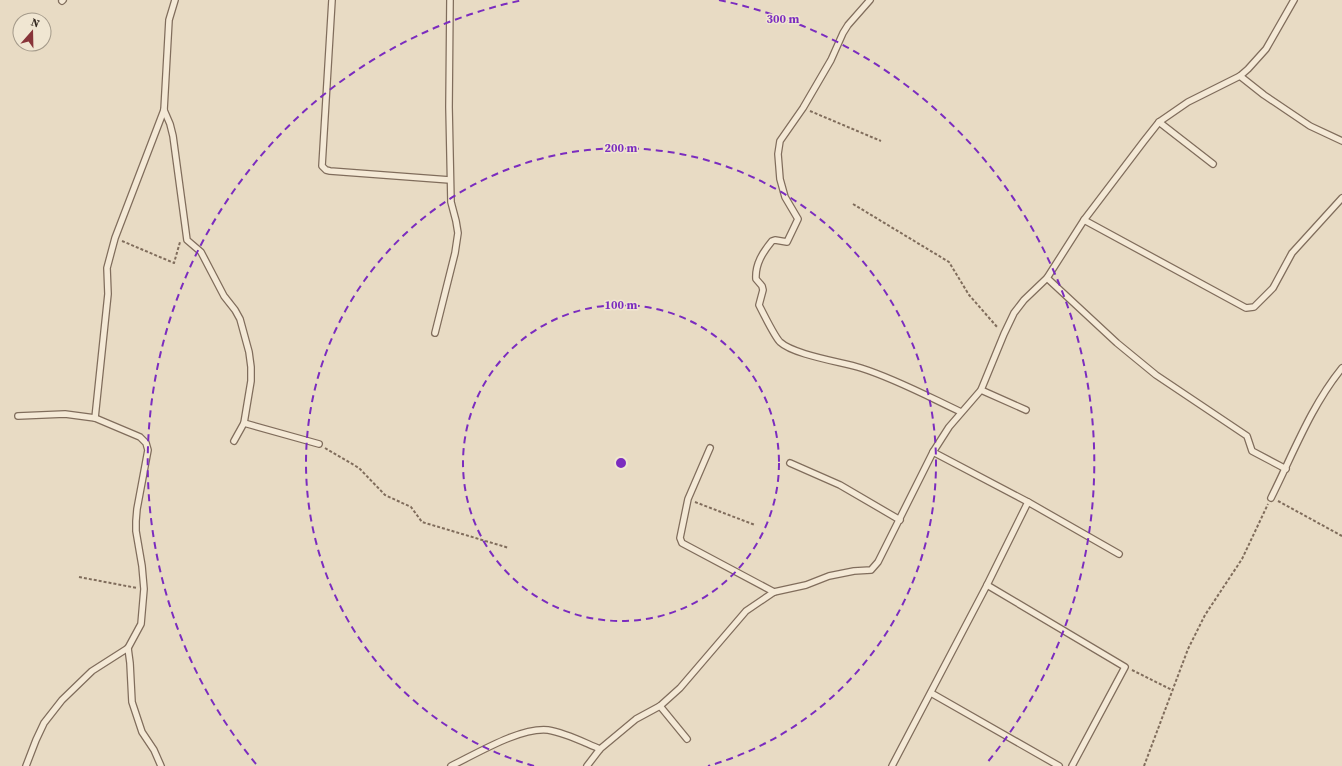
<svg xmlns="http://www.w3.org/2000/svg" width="1342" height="766" viewBox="0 0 1342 766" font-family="'Source Serif 4',serif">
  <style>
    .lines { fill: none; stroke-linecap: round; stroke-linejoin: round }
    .lane-casing { stroke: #806d5c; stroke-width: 8 }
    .path { stroke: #806d5c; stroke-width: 2; stroke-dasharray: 3 2; stroke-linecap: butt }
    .lane { stroke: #f4e9d6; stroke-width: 5.5 }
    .ring { fill: none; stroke: #7b2cbf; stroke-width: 2; stroke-dasharray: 7 5 }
    .centre { fill: #7b2cbf; stroke: #f0e6d2; stroke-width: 2 }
    .ring-label { font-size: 12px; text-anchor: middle; font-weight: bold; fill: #7b2cbf; stroke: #f0e6d2; stroke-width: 3; stroke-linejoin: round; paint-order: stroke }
  </style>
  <rect width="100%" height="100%" fill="#e8dbc4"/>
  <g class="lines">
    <defs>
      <g id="lane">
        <polyline points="332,0 322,166 326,170 330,171 450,180"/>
        <path d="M870 0 848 25 843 33 831 60 803 108 780 141 778 154 780 179 785 197 798 219 787 242 775 240 772 241C763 252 755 264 756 279L762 286 763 290 759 305C762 311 776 338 780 342 794 355 842 362 861 368 896 379 929 397 961 412"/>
        <polyline points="62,1 63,0"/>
        <polyline points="1240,76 1264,95 1310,126 1342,141"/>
        <polyline points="164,110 170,124 173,136 185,225 187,240 201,252 224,296 235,310 240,319 249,352 251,367 251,381 244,423 234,441"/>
        <polyline points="1159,122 1213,164"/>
        <polyline points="1084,220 1246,308 1254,307 1273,288 1292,253 1342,198"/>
        <polyline points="1047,278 1117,343 1156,375 1247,436 1252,451 1286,469"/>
        <polyline points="435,333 455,253 458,233 456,221 451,202 449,107 450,0"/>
        <polyline points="981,390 1026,410"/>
        <polyline points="18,416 65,414 95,418 140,437 146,443 148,450 137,509 136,521 136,531 142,566 144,589 141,624 128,648 92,671 62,700 44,723 36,740 26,766"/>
        <polyline points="95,418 108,294 107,268 115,238 164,110 169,20 175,0"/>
        <polyline points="244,423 319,444"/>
        <polyline points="710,448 688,499 680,538 682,543 774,592"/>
        <polyline points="933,452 1028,502 1119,554"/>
        <polyline points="790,463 840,485 900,520"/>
        <path d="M1271 498C1293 454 1311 406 1342 368"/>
        <polyline points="987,585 1125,667 1072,766"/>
        <polyline points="128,648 130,663 132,702 142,732 154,750 161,766"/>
        <polyline points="931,693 1059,766"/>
        <polyline points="660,706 687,739"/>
        <path d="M451 766C476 754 520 727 548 730 566 733 583 742 600 749"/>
        <polyline points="587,766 600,749 636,719 660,706 680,688 746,611 774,592 806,585 829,576 854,571 871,570 878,562 933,452 949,427 981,390 1004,334 1014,313 1024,300 1047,278 1084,220 1144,141 1159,122 1188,102 1240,76 1248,69 1266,49 1294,0"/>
        <polyline points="892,766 987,585 1028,502"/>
      </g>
    </defs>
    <!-- lane casing -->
    <use href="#lane" class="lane-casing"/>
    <!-- path -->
    <g class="path">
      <polyline points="810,111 881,141"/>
      <polyline points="853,204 949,262 969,295 998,328"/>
      <polyline points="122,241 174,263 180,242"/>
      <polyline points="325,448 359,468 385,495 411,507 422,522 509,548"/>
      <polyline points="1278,501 1342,536"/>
      <polyline points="695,502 755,525"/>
      <polyline points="79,577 137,588"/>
      <polyline points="1132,670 1172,690"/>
      <polyline points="1144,766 1188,649 1205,615 1242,559 1268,504"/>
    </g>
    <!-- lane -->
    <use href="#lane" class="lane"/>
  </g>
  <!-- distance rings -->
  <g class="ring">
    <circle cx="621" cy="463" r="158"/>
    <path d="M534 766A315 315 0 1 1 708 766"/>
    <path d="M256 764A473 473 0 0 1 523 0M719 0A473 473 0 0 1 986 764"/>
  </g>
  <circle cx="621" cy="463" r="6" class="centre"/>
  <g class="ring-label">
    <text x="783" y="23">300 m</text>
    <text x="621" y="152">200 m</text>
    <text x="621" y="309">100 m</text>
  </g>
  <!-- north arrow -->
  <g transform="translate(32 32) rotate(20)"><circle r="19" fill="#f0e6d2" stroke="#a49a8a"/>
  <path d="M0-3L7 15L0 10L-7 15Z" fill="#883439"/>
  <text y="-6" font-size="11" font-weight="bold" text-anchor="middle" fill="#32271f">N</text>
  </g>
</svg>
